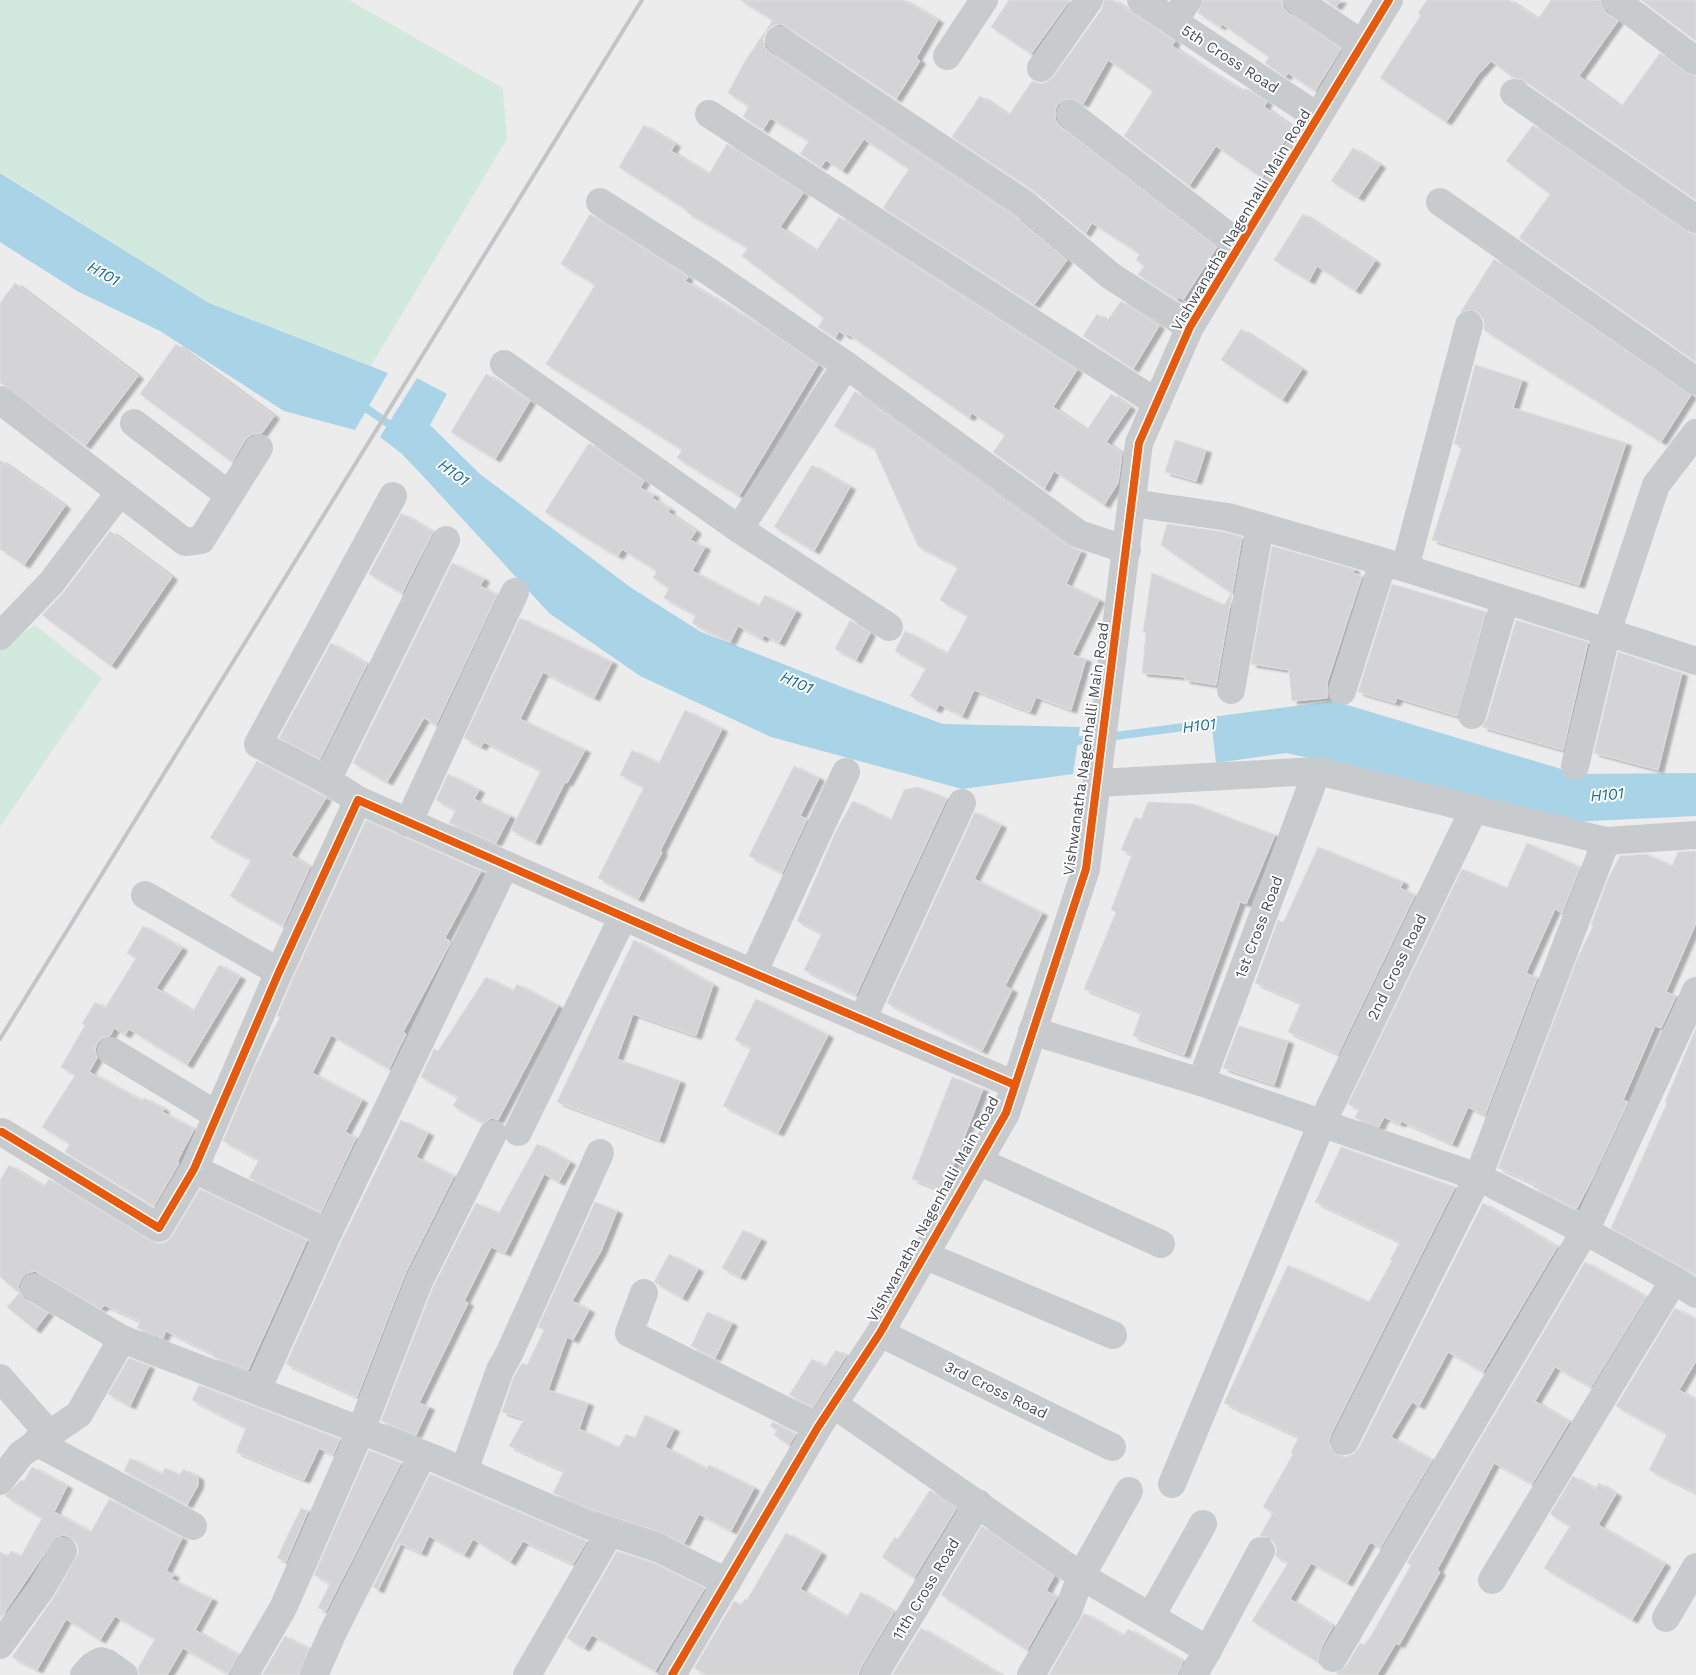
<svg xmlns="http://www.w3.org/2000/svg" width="1696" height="1675" viewBox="0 0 1696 1675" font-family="'Work Sans',sans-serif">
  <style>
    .green { fill: #d2eade }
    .water { fill: #a9d3e6 }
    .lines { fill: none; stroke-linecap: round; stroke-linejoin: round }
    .stream { stroke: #a9d3e6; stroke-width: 8 }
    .building { fill: #d4d4d6; stroke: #dededf; filter: url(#shadow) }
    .minor { stroke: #c8cbcd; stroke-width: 28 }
    .rail { stroke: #c2c4c6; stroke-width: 4 }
    .cycleway-casing { stroke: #fff; stroke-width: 11 }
    .cycleway { stroke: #e8590c; stroke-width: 8 }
    .labels { text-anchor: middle; stroke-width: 4; stroke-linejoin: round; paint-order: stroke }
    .street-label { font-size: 15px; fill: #454d57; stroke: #fff }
    .water-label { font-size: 16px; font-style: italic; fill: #176f98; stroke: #fff }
  </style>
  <defs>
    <filter id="shadow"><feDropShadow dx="5.5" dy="3" stdDeviation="1" flood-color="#0004"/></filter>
  </defs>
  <rect width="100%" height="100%" fill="#edecec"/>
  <!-- green -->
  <g class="green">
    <polygon points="0,0 349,0 503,88 507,139 371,366 209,303 0,172"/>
    <polygon points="35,625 102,678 0,827 0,647"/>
  </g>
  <!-- water -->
  <g class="water">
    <polygon points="0,173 209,303 388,373 355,430 284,411 160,331 77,291 0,242"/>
    <polygon points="417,378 447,394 430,425 480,474 630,587 701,632 842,687 943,724 1080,727 1073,774 962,789 771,737 640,676 549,613 422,475 402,454 380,437"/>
    <polygon points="1334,701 1578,774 1696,773 1696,816 1570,822 1347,766 1286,753 1216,763 1211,717"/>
  </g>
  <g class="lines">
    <!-- stream -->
    <g class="stream">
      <polyline points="360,404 396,429"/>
      <polyline points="1069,742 1222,722"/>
    </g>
  </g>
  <!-- building -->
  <g class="building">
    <polygon points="740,0 904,0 938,20 916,58 920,61 896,99 787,27 780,24 772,26 766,32 763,39 765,47 770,53 1017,218 1067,260 1034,305 883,208 909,169 864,139 842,171 826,160 821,167 800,154 809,141 770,118 763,130 743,117 749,106 728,93 745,61 773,20"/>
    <polygon points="1009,0 1070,0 1031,54 991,27"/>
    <polygon points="1104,0 1113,0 1175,41 1172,46 1208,70 1241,90 1247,89 1267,102 1264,107 1293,127 1262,178 1216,146 1189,186 1124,136 1153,91 1108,60 1083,104 1072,99 1064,100 1057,105 1055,111 1055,119 1060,126 1217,247 1183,300 1179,297 1177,300 1138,275 1144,266 1136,260 1140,254 1092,223 1085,234 1035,192 952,137 980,96 1009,115 1032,81 1040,84 1047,82 1053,77 1102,9"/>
    <polygon points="1203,0 1282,0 1283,7 1288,13 1341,49 1315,91 1288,73 1285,77 1265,63 1269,57 1222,24 1220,27 1198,13"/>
    <polygon points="1325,0 1341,0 1336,7"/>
    <polygon points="1427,0 1509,0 1538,19 1551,0 1600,0 1605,12 1618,21 1579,76 1621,107 1660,53 1687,73 1696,76 1696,200 1523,80 1514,78 1491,61 1477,76 1446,122 1380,78 1421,15 1418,13"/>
    <polygon points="1641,0 1696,0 1696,41"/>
    <polygon points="644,125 675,144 671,151 709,174 727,144 803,193 780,227 816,251 839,217 1077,370 1053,407 1087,430 1111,394 1130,407 1106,442 1122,453 1118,483 1104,505 1054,471 1044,489 993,452 1005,435 972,413 969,418 848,334 846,336 839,331 835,338 818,327 824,318 742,256 748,248 686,212 687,210 619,167"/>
    <polygon points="1533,125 1687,232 1696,234 1696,362 1519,238 1550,194 1506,161"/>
    <polygon points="1353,148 1380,165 1358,198 1331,181"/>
    <polygon points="590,214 688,277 685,281 765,328 818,365 739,496 677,458 682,450 546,364 595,285 561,264"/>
    <polygon points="1303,214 1375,261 1355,291 1317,266 1309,281 1274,260"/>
    <polygon points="1494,259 1691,395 1661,442 1484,330 1484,321 1480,314 1472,310 1460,313"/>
    <polygon points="15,283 138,376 85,446 0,383 0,303"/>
    <polygon points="1121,301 1159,326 1133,369 1083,336 1097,314 1107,321"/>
    <polygon points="1241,329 1302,369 1282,400 1221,360"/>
    <polygon points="176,344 274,416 262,433 252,434 246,439 232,462 140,394"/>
    <polygon points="1475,365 1522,380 1513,408 1626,443 1579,585 1432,540 1462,446 1454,444"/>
    <polygon points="486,374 530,401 495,459 451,432"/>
    <polygon points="855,391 1029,518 1070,547 1081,551 1066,584 1099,600 1072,655 1086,659 1071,710 1036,697 1030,712 974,690 962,716 939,704 936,710 910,696 926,668 895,651 905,631 947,654 968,616 940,600 958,567 918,546 874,448 834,426"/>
    <polygon points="1175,440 1206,450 1196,481 1165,472"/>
    <polygon points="589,443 644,481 640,488 654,495 652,498 670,509 668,512 696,531 690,540 705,547 692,571 759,606 765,595 796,611 779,643 764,635 762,639 738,626 730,642 692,623 696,615 664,598 669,588 653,578 657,571 622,549 618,556 603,548 545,512"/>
    <polygon points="0,460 65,506 24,565 0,549"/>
    <polygon points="812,465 850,487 814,551 774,527"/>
    <polygon points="401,513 433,532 402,593 369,574"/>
    <polygon points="1167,524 1225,532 1242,537 1216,685 1185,680 1185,677 1142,673 1146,633 1143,632 1152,573 1224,605 1231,593 1161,545"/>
    <polygon points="110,531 172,577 111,666 42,615 63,593"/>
    <polygon points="1272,546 1354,569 1353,573 1362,576 1327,683 1327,698 1292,701 1289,670 1251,664"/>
    <polygon points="452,563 484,579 480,586 497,595 436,725 424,718 387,782 353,763"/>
    <polygon points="1392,584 1486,612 1457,716 1397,698 1395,703 1358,692"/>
    <polygon points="520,618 612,662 594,698 543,672 520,719 585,750 567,783 565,782 535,842 511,830 541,770 484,742 481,747 464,738"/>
    <polygon points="850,620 870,633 856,660 835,649"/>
    <polygon points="1516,620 1588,642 1563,750 1482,727 1487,719"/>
    <polygon points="331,643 367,664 320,759 279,738"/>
    <polygon points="1618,652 1682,673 1658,770 1594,753"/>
    <polygon points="685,710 722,729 660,851 662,852 638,899 598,878 644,787 620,775 632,750 659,763"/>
    <polygon points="257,761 326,798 291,855 310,867 283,926 230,896 251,860 210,838"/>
    <polygon points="794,766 819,778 800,816 807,819 782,873 749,856"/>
    <polygon points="448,774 479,790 474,799 510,816 496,843 449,823 456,810 436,800"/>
    <polygon points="917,787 947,798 856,995 804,970 822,933 797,921 835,833 853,801 891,820 904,790"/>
    <polygon points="1148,802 1193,804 1275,835 1246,904 1240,902 1184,1055 1133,1036 1141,1012 1084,989 1116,912 1111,910 1132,854 1121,850 1135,817 1141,819"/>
    <polygon points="975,812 1001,825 974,879 1042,913 1005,986 1012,990 982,1051 887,1003"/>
    <polygon points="366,820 481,871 445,938 451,942 403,1032 406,1034 389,1069 331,1035 312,1073 362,1100 345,1132 356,1138 321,1212 249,1178 259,1160 223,1141 256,1064 280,1017 277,1016 293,978"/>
    <polygon points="1527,843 1580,867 1562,913 1555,909 1526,973 1537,978 1485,1115 1468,1107 1452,1144 1401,1121 1400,1124 1384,1117 1379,1127 1355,1118 1359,1109 1348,1104 1462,869 1507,888"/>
    <polygon points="1318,847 1403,882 1400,888 1415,895 1338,1054 1288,1032 1301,1003 1255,983 1278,920 1282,922 1285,919"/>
    <polygon points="1696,851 1696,923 1666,992 1676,996 1661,1028 1655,1026 1623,1100 1628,1102 1592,1179 1577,1208 1574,1208 1533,1187 1535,1184 1498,1168 1578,957 1593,926 1591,925 1608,879 1620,856 1646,854 1672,866 1678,852"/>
    <polygon points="143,926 182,948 156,988 193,1011 219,965 240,977 187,1065 129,1029 125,1035 114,1028 110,1036 103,1038 97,1043 95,1050 97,1058 89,1072 142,1101 144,1098 164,1109 162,1112 194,1129 177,1162 179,1163 154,1206 65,1152 70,1144 42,1127 75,1075 61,1067 85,1025 82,1024 95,1002 105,1008 136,958 127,953"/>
    <polygon points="634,940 713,985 696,1036 633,1014 617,1059 680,1081 659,1140 557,1102"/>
    <polygon points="486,977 513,991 517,984 558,1006 498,1120 492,1118 483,1123 453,1106 458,1097 421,1077 434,1049 438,1051"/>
    <polygon points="756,999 828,1035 778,1133 723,1106 751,1048 735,1040"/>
    <polygon points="1239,1026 1288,1041 1274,1085 1223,1068"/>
    <polygon points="1696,1028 1696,1275 1611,1228 1667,1103 1665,1102"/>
    <polygon points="952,1077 983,1089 943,1191 912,1179"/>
    <polygon points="401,1120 428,1133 416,1157 454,1176 405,1274 357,1397 286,1364 342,1240"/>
    <polygon points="537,1144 570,1162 559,1182 544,1174 505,1253 491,1247 464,1301 468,1303 419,1403 429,1407 416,1435 381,1421 433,1287 476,1203 499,1213"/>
    <polygon points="1341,1147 1455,1187 1331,1434 1329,1441 1332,1449 1338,1455 1346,1457 1353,1454 1359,1448 1483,1203 1557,1247 1483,1372 1448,1352 1419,1406 1412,1402 1391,1437 1432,1460 1380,1548 1370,1542 1347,1583 1311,1563 1290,1599 1333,1626 1320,1650 1318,1662 1252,1621 1288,1563 1275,1556 1277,1550 1274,1542 1268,1537 1260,1536 1273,1512 1263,1507 1293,1454 1291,1452 1299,1437 1224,1403 1288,1265 1369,1302 1392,1261 1390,1260 1400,1242 1315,1202"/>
    <polygon points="9,1165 44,1187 49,1179 151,1241 158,1244 166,1242 172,1236 200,1189 307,1240 248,1370 213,1357 213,1354 166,1331 163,1338 137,1328 140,1321 104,1305 101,1309 35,1271 27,1273 21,1279 18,1286 20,1294 26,1300 48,1313 35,1330 7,1307 19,1293 0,1277 0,1180"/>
    <polygon points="595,1202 617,1211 601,1251 572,1301 589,1310 573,1340 567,1337 548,1390 588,1403 579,1429 619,1448 626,1434 635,1438 645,1415 674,1429 665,1447 707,1469 709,1465 754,1488 731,1531 699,1514 684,1543 665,1534 594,1510 553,1493 564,1471 509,1446 524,1419 502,1412 514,1376 522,1363 527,1365 544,1330 538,1327"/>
    <polygon points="743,1230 761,1239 740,1277 722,1268"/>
    <polygon points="669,1254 698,1269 682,1298 654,1282"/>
    <polygon points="1585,1262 1646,1297 1591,1387 1555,1367 1535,1401 1569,1422 1532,1484 1494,1463 1437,1570 1440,1572 1399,1645 1396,1643 1377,1675 1340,1675 1336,1673 1346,1666 1360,1643 1364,1645 1371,1636 1411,1565 1407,1563"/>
    <polygon points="1675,1308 1696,1320 1696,1361 1679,1390 1696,1400 1696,1493 1649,1470 1667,1434 1616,1406"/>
    <polygon points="707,1312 732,1323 715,1358 691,1346"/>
    <polygon points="836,1350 846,1356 813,1407 789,1395 812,1359 825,1367"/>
    <polygon points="129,1358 149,1366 130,1406 108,1394"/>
    <polygon points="199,1385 340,1439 333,1455 319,1448 304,1480 236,1452 246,1428 192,1400"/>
    <polygon points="773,1422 796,1434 789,1445 774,1435 777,1430 770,1426"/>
    <polygon points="369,1450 401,1463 326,1611 318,1608 330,1583 314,1575"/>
    <polygon points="130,1458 162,1474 165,1468 180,1475 183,1469 198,1477 198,1485 187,1505 124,1471"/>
    <polygon points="32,1467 67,1486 54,1512 91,1532 109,1499 182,1538 166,1571 174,1575 171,1579 212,1599 195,1630 238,1655 228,1674 183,1648 167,1675 139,1675 138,1668 155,1639 115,1616 100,1640 66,1619 37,1670 12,1657 54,1597 79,1552 77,1544 70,1537 63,1535 55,1538 0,1619 0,1552 8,1556 11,1551 21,1556 42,1518 5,1496 21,1480 24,1481"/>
    <polygon points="430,1474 582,1539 587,1541 573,1564 523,1541 510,1562 473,1539 464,1555 429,1536 421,1553 399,1543 378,1590 373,1587"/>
    <polygon points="1573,1476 1595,1489 1599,1483 1616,1494 1598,1525 1665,1564 1632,1620 1544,1568 1570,1526 1550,1514"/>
    <polygon points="930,1490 956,1509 914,1578 882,1557 895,1537 898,1539"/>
    <polygon points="301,1508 308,1511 286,1562 277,1558"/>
    <polygon points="982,1526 1054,1576 1046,1591 1057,1597 1027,1650 941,1595"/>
    <polygon points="786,1533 821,1553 800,1589 847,1617 861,1592 894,1612 861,1667 858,1675 707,1675 694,1668 734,1601 741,1605 745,1599 747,1600"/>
    <polygon points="617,1551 654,1563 705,1588 655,1671 592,1635 584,1648 567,1638"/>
    <polygon points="1084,1613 1123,1636 1128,1629 1183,1661 1177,1675 1049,1675"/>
    <polygon points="921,1628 1001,1675 892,1675"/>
    <polygon points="285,1636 309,1649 299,1675 262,1675"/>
  </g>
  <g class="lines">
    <!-- minor -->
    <g class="minor">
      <polyline points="1141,0 1318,117"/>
      <polyline points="1297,0 1362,44"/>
      <polyline points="1615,0 1696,61"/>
      <polyline points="1173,21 1188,0"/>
      <polyline points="779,40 1026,205 1111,276 1190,327"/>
      <polyline points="947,56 984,0"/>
      <polyline points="1041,68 1089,0"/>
      <polyline points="1514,93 1696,219"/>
      <polyline points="709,114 1157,403"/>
      <polyline points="1070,114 1240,245"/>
      <polyline points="600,202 708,271 846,365 1079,534 1127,550"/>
      <polyline points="1440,202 1696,381"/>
      <polyline points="504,364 739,529 889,627"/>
      <polyline points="0,400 185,542 201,540 259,448"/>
      <polyline points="134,423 229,495"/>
      <polyline points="1132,503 1228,517 1405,568 1607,632 1656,485 1696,433"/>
      <polyline points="739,529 846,365"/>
      <polyline points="1405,568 1469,325"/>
      <polyline points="0,636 51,583 120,492"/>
      <polyline points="1231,690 1260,526"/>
      <polyline points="1342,691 1383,562"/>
      <polyline points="1472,715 1505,601"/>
      <polyline points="1575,766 1607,632 1696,661"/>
      <polyline points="327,780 446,540"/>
      <polyline points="1098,783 1317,771 1606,841 1696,835"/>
      <polyline points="358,800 327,780 258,744 393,496"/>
      <polyline points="408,823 515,592"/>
      <polyline points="145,895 279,972"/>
      <polyline points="753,973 846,772"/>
      <polyline points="862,1020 962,803"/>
      <polyline points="1032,1031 1201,1082 1478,1177 1585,1231 1674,1280 1696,1294"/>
      <polyline points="111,1051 217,1115"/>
      <polyline points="1201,1082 1317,771"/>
      <polyline points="2,1132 159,1228 194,1169 279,972 358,800 695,948 1015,1085"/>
      <polyline points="518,1132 623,917"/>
      <polyline points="978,1161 1161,1244"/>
      <polyline points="194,1169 328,1233 257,1390"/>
      <polyline points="328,1233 505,865"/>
      <polyline points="924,1255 1113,1335"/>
      <polyline points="34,1287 122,1339 438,1460 588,1525 660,1549 727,1582"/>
      <polyline points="644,1293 629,1333 818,1427"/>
      <polyline points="880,1333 1112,1447"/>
      <polyline points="0,1378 50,1435"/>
      <polyline points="833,1404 1081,1576 1068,1611 1031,1675"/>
      <polyline points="1345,1441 1478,1177 1606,841"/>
      <polyline points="36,1442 193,1526"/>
      <polyline points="464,1471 500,1370 509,1354 600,1153"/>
      <polyline points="0,1481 21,1454 79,1414 122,1339"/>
      <polyline points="1172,1484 1322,1123 1473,811"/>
      <polyline points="1129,1491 1081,1576 1208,1650 1261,1551"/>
      <polyline points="1492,1580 1674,1280"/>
      <polyline points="1151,1616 1203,1524"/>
      <polyline points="1666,1618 1696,1567"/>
      <polyline points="0,1645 41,1589 63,1551"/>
      <polyline points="1333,1658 1585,1231 1696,991"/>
      <polyline points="84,1675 92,1666 101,1661 107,1663 124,1675"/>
      <polyline points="244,1675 283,1608 361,1430 419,1281 493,1134"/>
      <polyline points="314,1675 333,1632 423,1454"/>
      <polyline points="527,1675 610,1532"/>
      <polyline points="672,1675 818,1427 880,1333 1006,1113 1086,869 1139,443 1190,327 1389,0"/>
      <polyline points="874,1675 978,1503"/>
      <polyline points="1193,1675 1208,1650"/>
    </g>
    <!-- rail -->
    <polyline class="rail" points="0,1039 642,0"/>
    <defs>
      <g id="cycleway">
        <polyline points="2,1132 159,1228 194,1169 279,972 358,800 695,948 1015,1085"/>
        <polyline points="672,1675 818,1427 880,1333 1006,1113 1086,869 1139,443 1190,327 1389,0"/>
      </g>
    </defs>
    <!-- cycleway casing -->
    <use href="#cycleway" class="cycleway-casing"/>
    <!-- cycleway -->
    <use href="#cycleway" class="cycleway"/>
  </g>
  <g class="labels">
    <!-- street labels -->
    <g class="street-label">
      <text transform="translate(1230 59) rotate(33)" y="5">5th Cross Road</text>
      <text transform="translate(1241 220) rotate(-59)" y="5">Vishwanatha Nagenhalli Main Road</text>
      <text transform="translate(1086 749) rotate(-82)" y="5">Vishwanatha Nagenhalli Main Road</text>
      <text transform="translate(1259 927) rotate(-69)" y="5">1st Cross Road</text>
      <text transform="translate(1397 967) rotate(-64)" y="5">2nd Cross Road</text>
      <text transform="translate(933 1209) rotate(-61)" y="5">Vishwanatha Nagenhalli Main Road</text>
      <text transform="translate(996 1390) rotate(26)" y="5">3rd Cross Road</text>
      <text transform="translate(926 1589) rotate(-59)" y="5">11th Cross Road</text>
    </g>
    <!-- water labels -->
    <g class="water-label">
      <text transform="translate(104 273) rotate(29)" y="6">H101</text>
      <text transform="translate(454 472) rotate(37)" y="6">H101</text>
      <text transform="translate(797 682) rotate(24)" y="6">H101</text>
      <text transform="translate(1199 725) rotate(-7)" y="6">H101</text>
      <text transform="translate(1607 794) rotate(-5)" y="6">H101</text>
    </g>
  </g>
</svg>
